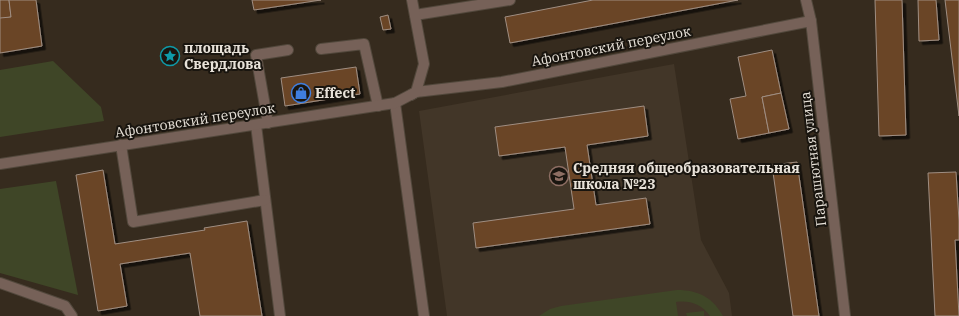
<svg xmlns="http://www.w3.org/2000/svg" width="959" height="316" viewBox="0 0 959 316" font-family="'IBM Plex Serif',serif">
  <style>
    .education { fill: #423628 }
    .green { fill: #3f4627 }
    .building { fill: #6b4425; stroke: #9f8e82; filter: url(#shadow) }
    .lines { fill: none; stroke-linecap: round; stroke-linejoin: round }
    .minor-casing { stroke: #52483c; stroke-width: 12 }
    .minor { stroke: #766158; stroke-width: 10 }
    .labels { text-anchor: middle; stroke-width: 4; stroke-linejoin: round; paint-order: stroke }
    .street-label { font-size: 14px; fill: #e8e2d9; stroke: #19150f }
    .poi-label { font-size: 14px; font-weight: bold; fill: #e8e2d9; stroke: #19150f; text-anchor: start }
  </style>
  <defs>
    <filter id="shadow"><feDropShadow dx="3.5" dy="3.5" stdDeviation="0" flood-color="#0009"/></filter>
  </defs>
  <rect width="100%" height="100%" fill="#362b1e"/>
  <!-- education -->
  <polygon class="education" points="674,64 701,240 729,293 732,316 447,316 419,111"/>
  <!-- green -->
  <g class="green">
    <polygon points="53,61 101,107 104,121 0,137 0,70"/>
    <polygon points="56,181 78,295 0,273 0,189"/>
    <path d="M677 290C699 290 713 298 723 316H710C702 304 689 300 676 302L678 316H539L550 309 561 306Z"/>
    <polygon points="704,311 704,316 687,316 686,313"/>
  </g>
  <!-- building -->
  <g class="building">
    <polygon points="0,0 9,0 11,17 0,19"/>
    <polygon points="9,0 36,0 42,46 0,53 0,18 11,17"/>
    <polygon points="252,0 321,0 254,10"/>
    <polygon points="593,0 738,0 510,43 505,17"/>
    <polygon points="875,0 902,0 906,135 879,136"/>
    <polygon points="918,0 936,0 939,40 919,41"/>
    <polygon points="945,0 959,0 959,116"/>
    <polygon points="388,15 391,29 383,30 380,17"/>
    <polygon points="772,50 781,93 762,97 769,133 738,139 730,99 746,96 738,57"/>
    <polygon points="356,67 360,94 285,106 281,78"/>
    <polygon points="781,93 789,129 769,133 762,97"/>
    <polygon points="644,106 648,136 587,145 596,205 646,198 650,224 476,248 473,223 574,209 565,147 499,156 495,127"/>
    <polygon points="797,162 819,316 793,316 772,165"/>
    <polygon points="103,170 115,244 205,230 204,228 247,221 262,316 200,316 190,253 120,264 127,306 98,311 76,175"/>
    <polygon points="956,172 959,221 959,240 955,240 959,316 935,316 928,173"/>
  </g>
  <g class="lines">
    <defs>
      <g id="minor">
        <polyline points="806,0 811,21 845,316"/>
        <polyline points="415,15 510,0"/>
        <polyline points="321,49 364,44 378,106"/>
        <polyline points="411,95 416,92 502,82 811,21"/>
        <polyline points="395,103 424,316"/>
        <polyline points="268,123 256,55 288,50"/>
        <polyline points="256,125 280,316"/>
        <polyline points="121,145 133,222 265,200"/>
        <polyline points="0,164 395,103 416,92 424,64 412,0"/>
        <polyline points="0,283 65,306 72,316"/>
      </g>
    </defs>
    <!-- minor casing -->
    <use href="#minor" class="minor-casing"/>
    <!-- minor -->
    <use href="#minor" class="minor"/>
  </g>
  <!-- icons -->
  <defs>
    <symbol id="sight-ring" viewBox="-11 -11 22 22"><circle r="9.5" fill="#19150f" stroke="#0f9aa8" stroke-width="1.5"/><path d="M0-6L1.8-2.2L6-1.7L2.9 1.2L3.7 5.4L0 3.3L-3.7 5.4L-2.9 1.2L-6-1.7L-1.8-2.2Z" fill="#0f9aa8"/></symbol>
    <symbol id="shop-ring" viewBox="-11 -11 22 22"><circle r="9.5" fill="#19150f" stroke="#3f7fe0" stroke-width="1.5"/><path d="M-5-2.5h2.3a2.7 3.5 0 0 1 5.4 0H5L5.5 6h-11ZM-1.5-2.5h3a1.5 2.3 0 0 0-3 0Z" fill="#3f7fe0"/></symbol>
    <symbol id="school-ring" viewBox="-11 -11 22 22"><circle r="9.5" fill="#19150f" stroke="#8d6e63" stroke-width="1.5"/><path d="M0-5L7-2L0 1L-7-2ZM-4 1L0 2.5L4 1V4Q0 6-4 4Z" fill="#8d6e63"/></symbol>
  </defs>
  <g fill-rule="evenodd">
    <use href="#sight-ring" x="159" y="45" width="22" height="22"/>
    <use href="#shop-ring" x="290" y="82" width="22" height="22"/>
    <use href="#school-ring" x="548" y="165" width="22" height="22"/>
  </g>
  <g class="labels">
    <!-- street labels -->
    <g class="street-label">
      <text transform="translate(611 46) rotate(-11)" y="5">Афонтовский переулок</text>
      <text transform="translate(195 120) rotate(-9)" y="5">Афонтовский переулок</text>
      <text transform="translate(813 159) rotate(-97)" y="5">Парашютная улица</text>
    </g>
    <!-- poi labels -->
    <g class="poi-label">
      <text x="184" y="53">площадь<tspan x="184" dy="16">Свердлова</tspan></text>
      <text x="315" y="98">Effect</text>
      <text x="573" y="173">Средняя общеобразовательная<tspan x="573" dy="16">школа №23</tspan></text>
    </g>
  </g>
</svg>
